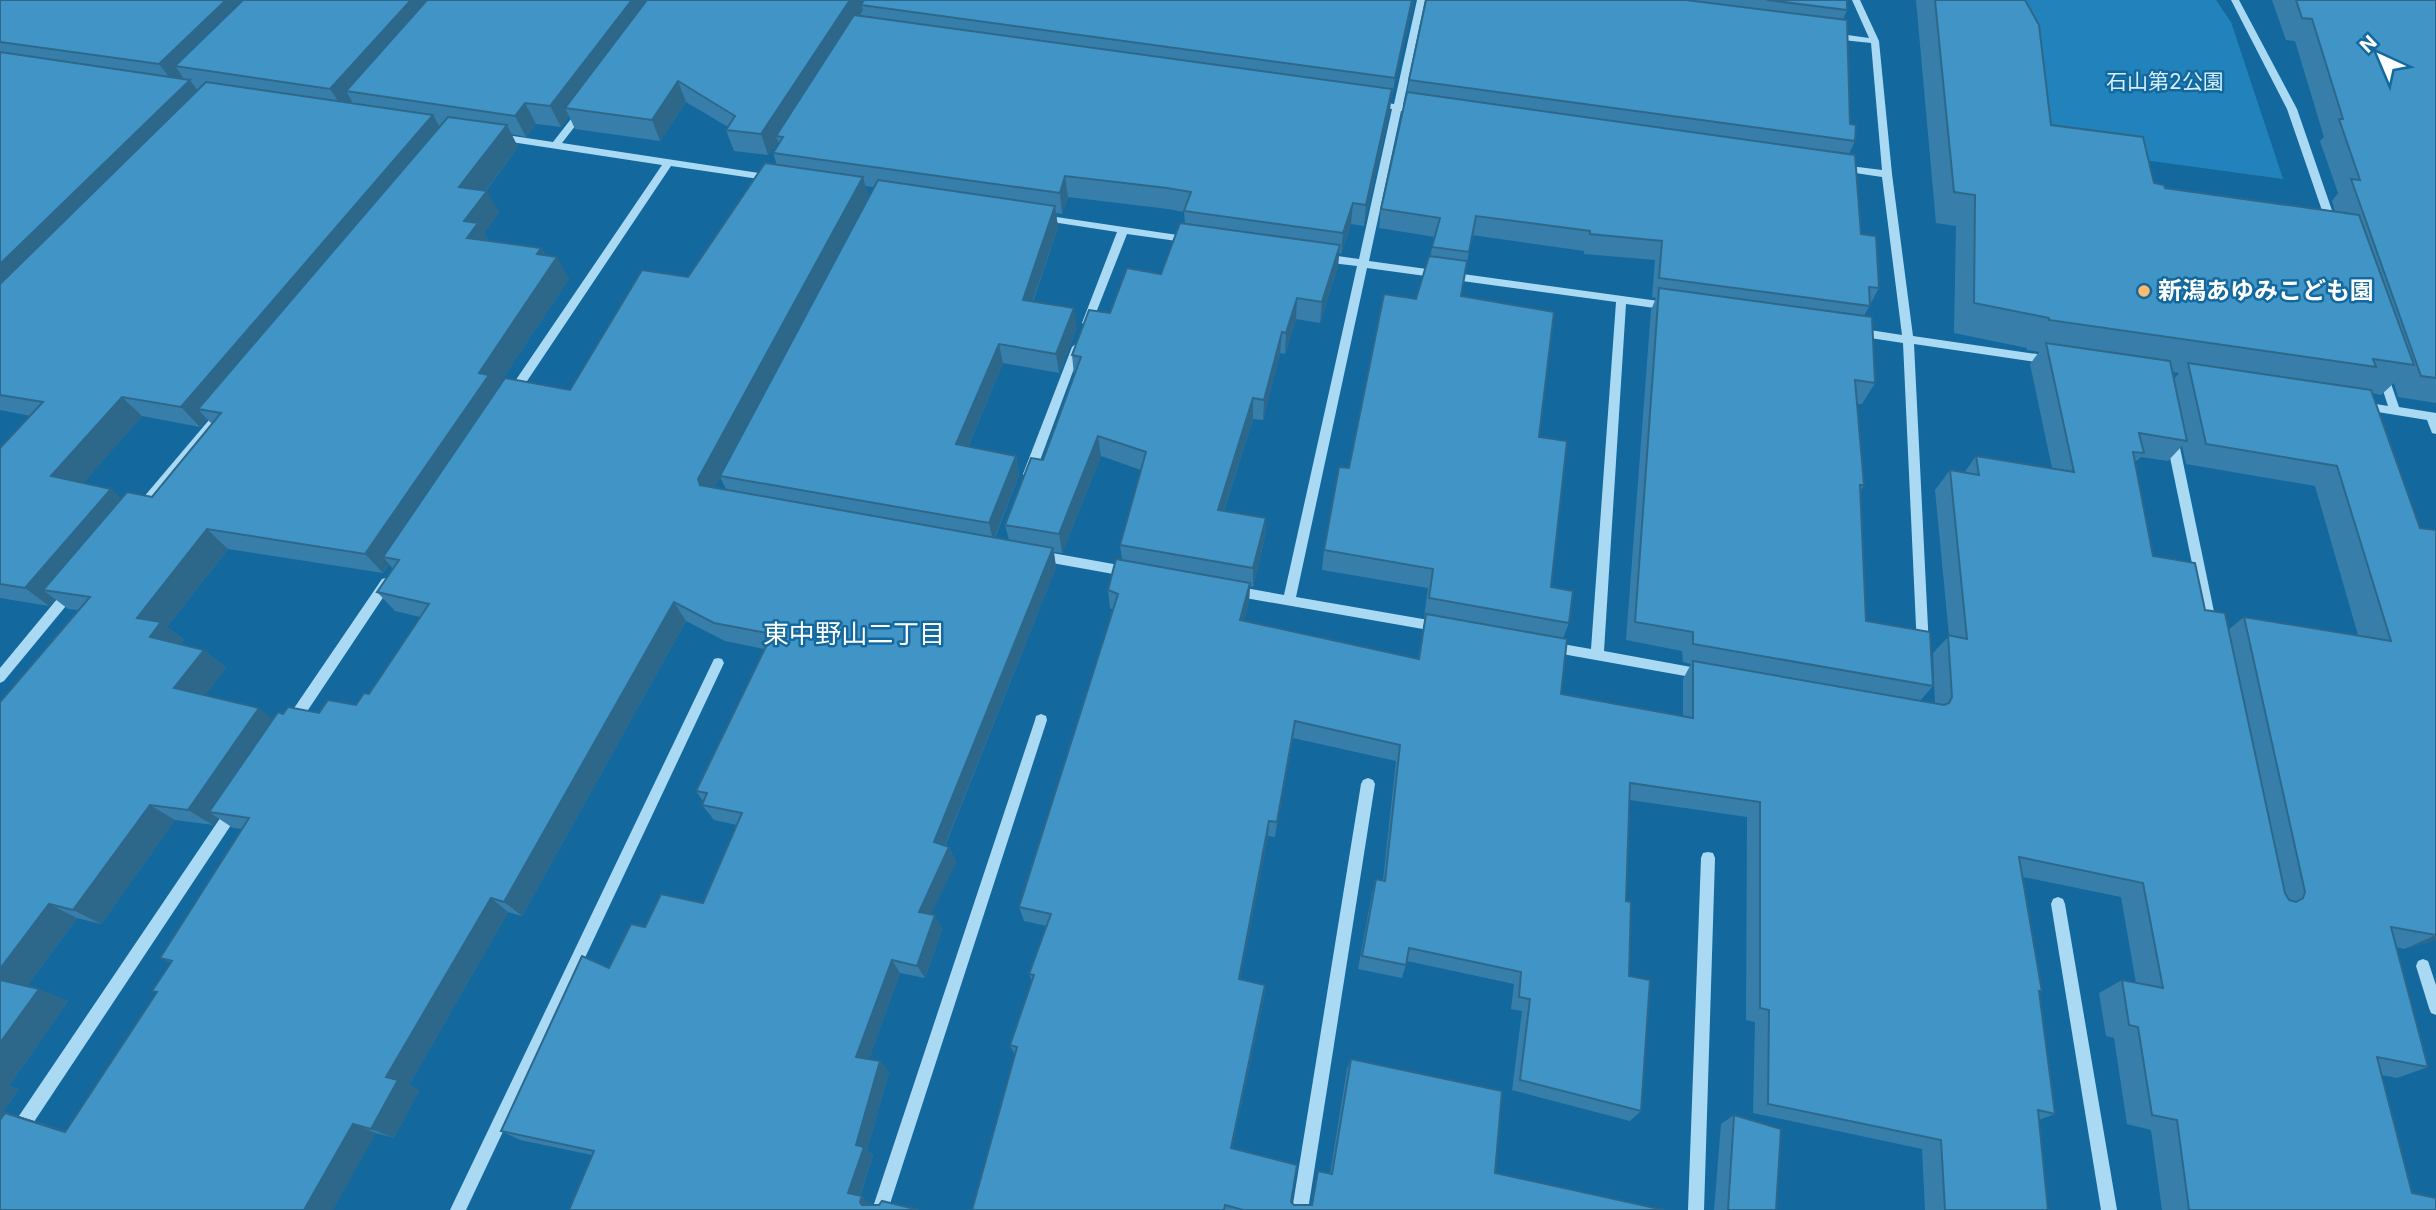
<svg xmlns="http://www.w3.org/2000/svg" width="2436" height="1210" viewBox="0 0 2436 1210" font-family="Inter,'Noto Sans JP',sans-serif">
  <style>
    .green { fill: #2282bb }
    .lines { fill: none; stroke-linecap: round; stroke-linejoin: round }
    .minor { fill: #aad9f4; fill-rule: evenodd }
    .wall { fill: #377faa; fill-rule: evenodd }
    .shaded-wall { fill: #2d688b }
    .building { fill: #4094c6; stroke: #2d688b; stroke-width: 2 }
    .poi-dot { fill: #ffbb6d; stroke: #13689e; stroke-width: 2.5 }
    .labels { text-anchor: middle; stroke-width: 5; stroke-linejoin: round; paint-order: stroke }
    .far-park-label { font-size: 21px; fill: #d3eefd; stroke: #13689e }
    .poi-label { font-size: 24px; font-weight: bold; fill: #fff; stroke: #13689e; text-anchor: start }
    .neighbourhood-label { font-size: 26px; fill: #fff; stroke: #13689e }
  </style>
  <rect width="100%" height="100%" fill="#13689e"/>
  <!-- green -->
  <polygon class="green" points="2006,0 2216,0 2231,22 2283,179 2048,147"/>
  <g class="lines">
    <!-- minor -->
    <g class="minor">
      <polygon points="1417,0 1425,0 1403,105 1418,107 1423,110 1418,113 1401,111 1369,261 1673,303 1674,306 1669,310 1626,304 1604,651 1702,669 1706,670 1708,674 1706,678 1702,679 1551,652 1547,651 1545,647 1547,643 1551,642 1591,649 1616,302 1367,268 1296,597 1440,622 1444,623 1446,627 1444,631 1440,632 1234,596 1230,595 1228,591 1230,587 1234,586 1284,595 1357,266 1323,262 1318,258 1323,254 1359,259 1392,109 1374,107 1369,104 1374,101 1394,104"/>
      <polygon points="1852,0 1860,0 1879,41 1892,174 1913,336 2050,356 2055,360 2050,364 1914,344 1929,648 1927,652 1923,653 1919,652 1917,648 1903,343 1857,336 1852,332 1857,328 1902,335 1882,177 1842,171 1837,168 1842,165 1882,170 1871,43 1833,39 1829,36 1833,33 1869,38"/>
      <polygon points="2231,0 2239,0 2297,109 2337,225 2336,227 2332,228 2327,225 2287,109"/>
      <polygon points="581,109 586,112 562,143 772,175 777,178 772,181 671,166 517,396 509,396 508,393 509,390 662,165 499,140 494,137 499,134 553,142 578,110"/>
      <polygon points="1043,215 1191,237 1196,240 1191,243 1127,234 1092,323 1087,327 1082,323 1117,232 1039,220 1038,218"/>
      <polygon points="1077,343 1082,347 1035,474 1033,477 1025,477 1023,474 1072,347"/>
      <polygon points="2383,371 2388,375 2399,407 2436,413 2436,434 2432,433 2427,420 2359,409 2357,406 2359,403 2363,402 2388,406 2378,375"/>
      <polygon points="213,419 219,423 217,426 145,511 137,511 135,508 137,505 209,420"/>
      <polygon points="2172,434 2178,438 2217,626 2215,630 2211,631 2207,630 2205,626 2166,438"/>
      <polygon points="1041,551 1130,567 1134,568 1136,572 1134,576 1130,577 1041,561 1037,559 1035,556 1037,553"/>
      <polygon points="386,578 390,579 392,583 390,587 298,725 293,727 288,725 287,721 288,717 382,579"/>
      <polygon points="71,586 75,587 77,591 75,595 4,681 0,683 0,668 67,587"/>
      <polygon points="718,658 722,659 724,663 466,1210 450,1210 714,659"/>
      <polygon points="1041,714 1046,716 1047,720 888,1210 872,1210 1035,720 1036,716"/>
      <polygon points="1368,778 1373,780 1375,784 1308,1210 1292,1210 1361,784 1363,780"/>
      <polygon points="234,803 239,805 241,809 239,813 6,1164 0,1166 0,1144 229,805"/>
      <polygon points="1708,852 1713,853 1715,858 1704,1210 1688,1210 1701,858 1703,853"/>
      <polygon points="2058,897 2063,899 2065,904 2117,1210 2101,1210 2051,904 2053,899"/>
      <polygon points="2423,959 2428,961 2436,985 2436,1015 2431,1013 2429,1008 2416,966 2418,961"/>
    </g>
  </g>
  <!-- wall -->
  <g class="wall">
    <path d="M0 0H1414L1391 99 1390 110 1364 226 1351 224 1341 254 1339 253 1338 266 1320 323 1296 319 1285 354 1280 353 1263 420 1253 419 1224 511 1266 518 1265 537 1253 587 1250 586 1249 601 1244 621 1418 659 1425 617H1424L1428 588 1322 570 1324 550 1349 468 1416 299 1430 256 1435 237 1379 228 1381 209 1407 92 1426 0H1847V10L1843 20 1850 124 1855 141 1849 154 1861 234 1879 288 1864 316 1875 383 1862 404H1857L1864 485 1861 490 1866 621 1933 686 1920 701 1935 704 1933 653 1949 636 1935 490 1950 470 1964 473 1976 456 2052 468 2030 364 2039 352 2027 350V348L1954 333 1956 226 1936 223 1916 0H2025L2051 125 2154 183 2165 188 2335 211 2332 201 2338 193 2320 141 2324 137 2295 41 2286 40 2272 0H2436V403L2398 397 2394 383 2381 395 2372 393 2420 528 2436 530V940L2404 949 2396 947 2428 1067 2397 1078 2382 1075 2412 1193 2436 1210H2162L2151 1130 2127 1124 2114 1038 2106 1036 2099 993 2122 980 2136 983 2121 897 2023 877 2042 992 2039 993 2055 1114 2039 1120 2048 1210H1925L1922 1149 1753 1113 1755 1022 1746 1020 1747 817 1630 800 1626 901 1629 976 1641 1111 1630 1121 1512 1090 1522 1011 1511 1009 1514 984 1407 961 1402 978 1358 969 1372 893 1376 879 1383 880 1396 761 1293 738 1275 837 1268 836 1240 979 1265 985 1264 997 1232 1148 1294 1205H1311L1316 1179 1318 1171 1330 1174 1347 1069 1351 1059 1495 1173 1664 1210H972L1015 1055 1010 1045 1032 981 1029 974 1047 926 1024 921 1019 907 1113 610 1110 608 1108 590 1122 560 1120 545 1141 470 1101 456 1062 553 1054 552 1056 567 945 846 949 847 956 862 931 914 942 929 925 978 900 973 869 1059 880 1061 889 1072 867 1150 873 1156 860 1196 871 1204V1205L919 1210H569L592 1155 520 1140 501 1131 609 968 645 927 703 903 737 825 714 820 702 805 703 801 696 791 764 649 725 641 686 621 522 916 508 912 409 1085 419 1090 394 1138 376 1133 0 1210V702L78 610 68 609 55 599 49 606 0 598V448L31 416 0 410ZM686 102 728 127 726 130 734 151 768 155 778 141 779 144 773 153 777 165 688 277 570 390 498 388 497 387 569 279 546 256 541 248 489 241 484 233 499 213 486 191 518 147 511 134 526 137 536 124 561 127 569 116 575 129 660 141ZM865 186 874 187 869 198ZM1068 197 1168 209 1184 212 1185 223 1161 274 1110 313 1072 355 1074 375 1043 460 1005 525 1009 540 995 538 1019 475 1016 456 968 447 1003 363 1059 373 1077 328 1033 302 1058 227 1056 213 1062 214ZM1472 235 1584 251V254L1655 260 1652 297 1656 298 1651 310 1626 640 1682 651 1683 662 1691 664 1683 679V716L1561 694 1563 638 1569 623 1551 587 1539 437 1461 296ZM2172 372 2179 373 2174 379ZM142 416 200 427 207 419 212 424 152 497 121 498 83 483ZM2182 446 2186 464 2315 486 2358 635 2244 617 2228 630 2205 610 2153 556 2135 462 2141 457 2168 461ZM720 477 726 489 715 487ZM228 549 383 573 389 564 393 569 377 592 395 611 420 617 369 694 356 705 319 713 283 714 273 719 205 695 226 668 204 650 181 644 184 640 167 627ZM218 818 233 828 242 829 160 958 171 963 152 991 157 993 66 1131 3 1111 19 1089 9 1086 68 1001 27 986 77 918 101 924 175 820 213 825Z"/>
    <polygon points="1734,1115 1776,1210 1714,1210 1721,1124"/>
  </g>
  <!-- shaded-wall -->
  <g class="shaded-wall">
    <polygon points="226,0 261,0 175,66 183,77 175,85 159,64"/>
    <polygon points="411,0 441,0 346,91 352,101 344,110 330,89"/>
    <polygon points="632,0 657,0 565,108 569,116 561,127 550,106"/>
    <polygon points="850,0 869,0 861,5 863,10 780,137 776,136 778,141 768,155 761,134"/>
    <polygon points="1412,0 1414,0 1392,99 1395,78"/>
    <polygon points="190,80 205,101 0,304 0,264"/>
    <polygon points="678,81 686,102 660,141 652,120"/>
    <polygon points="1392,89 1390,110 1364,226 1366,205"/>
    <polygon points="525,103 536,124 526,137 515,116"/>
    <polygon points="433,115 445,136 198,409 207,419 200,427 181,407"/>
    <polygon points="507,125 518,147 472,209 459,187"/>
    <polygon points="1065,176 1068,197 1062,214 1060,193"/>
    <polygon points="863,177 869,199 709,499 700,485 698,479"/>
    <polygon points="487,191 499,213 484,233 491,244 467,238 464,221"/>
    <polygon points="1353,203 1351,224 1341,254 1343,233"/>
    <polygon points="1055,206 1058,227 1026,320 1023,300"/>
    <polygon points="1340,245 1338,266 1320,323 1322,302"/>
    <polygon points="541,248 551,266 557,257 569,279 497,387 503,395 383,557 389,564 383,573 365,554 479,373 537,254"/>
    <polygon points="1297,298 1296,319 1285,354 1286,333"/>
    <polygon points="1074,308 1077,328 1059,373 1056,354"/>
    <polygon points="1282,332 1280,353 1263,420 1264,400"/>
    <polygon points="999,344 1003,363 961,463 956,444"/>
    <polygon points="122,397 142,416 73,495 51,476"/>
    <polygon points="1253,398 1253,419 1218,529 1218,510"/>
    <polygon points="1098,436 1101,456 1062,553 1059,534"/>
    <polygon points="1016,456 1019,475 993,541 989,523"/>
    <polygon points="111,489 132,508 43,590 55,599 49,606 25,588"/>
    <polygon points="1266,518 1265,537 1253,587 1253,568"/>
    <polygon points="207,529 228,549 167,627 184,640 173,655 150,637 137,618"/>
    <polygon points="1053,548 1056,567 940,857 934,842"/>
    <polygon points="1250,583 1249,601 1240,639 1240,620"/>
    <polygon points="674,602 686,621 522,916 504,902"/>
    <polygon points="204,650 226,668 198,705 174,688"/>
    <polygon points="259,708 280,725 209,812 218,818 213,825 188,810"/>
    <polygon points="1295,721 1293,738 1275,837 1277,822"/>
    <polygon points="150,805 175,820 101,924 73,910"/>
    <polygon points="1269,821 1268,836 1238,991 1239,979"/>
    <polygon points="949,847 956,862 926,925 919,912"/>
    <polygon points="491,898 508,912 409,1085 419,1090 394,1138 371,1129 386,1077"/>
    <polygon points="49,904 77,918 24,990 0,981 0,969"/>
    <polygon points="935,915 942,929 925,978 917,966"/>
    <polygon points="2436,935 2436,940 2404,949"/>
    <polygon points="892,960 900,973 866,1068 856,1057"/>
    <polygon points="1265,985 1264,997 1230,1156 1231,1148"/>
    <polygon points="39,989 68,1001 9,1086 19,1089 3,1111 96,1141 0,1139 0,1043"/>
    <polygon points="880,1061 889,1072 867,1150 873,1156 858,1201 848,1193 856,1145"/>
    <polygon points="353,1124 376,1133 333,1210 304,1210"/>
    <polygon points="862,1196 871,1204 870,1209 862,1205 860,1202"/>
  </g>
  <!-- building -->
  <g class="building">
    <polygon points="0,0 226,0 159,64 0,42"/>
    <polygon points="243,0 411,0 330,89 175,66"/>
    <polygon points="427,0 632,0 550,106 525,103 515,116 346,91"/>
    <polygon points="647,0 850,0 761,134 726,130 735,116 678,81 652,120 565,108"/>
    <polygon points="864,0 1412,0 1395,78 861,5"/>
    <polygon points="1426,0 1686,0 1847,20 1850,124 1856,125 1855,141 1409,80"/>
    <polygon points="1767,0 1847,0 1847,10"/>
    <polygon points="1935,0 2025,0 2039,25 2051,125 2143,137 2154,183 2164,185 2165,188 2359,215 2414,365 2373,359 2376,367 2049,320 2049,318 1974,303 1975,195 1954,192"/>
    <polygon points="2296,0 2436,0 2436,378 2421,376 2351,179 2360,180 2339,119 2343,119 2312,19 2302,18"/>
    <polygon points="854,15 1392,89 1366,205 1353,203 1343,233 1184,211 1191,192 1167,188 1065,176 1060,193 773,153 783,137 776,136"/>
    <polygon points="0,52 190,80 0,264"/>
    <polygon points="206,82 433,115 181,407 122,397 51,476 111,489 25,588 0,584 0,448 43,402 0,395 0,284"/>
    <polygon points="1407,92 1855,155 1861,234 1876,236 1879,288 1869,287 1870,306 1659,278 1662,241 1590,234 1590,231 1476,216 1469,252 1432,247 1440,218 1381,209"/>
    <polygon points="448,117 507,125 459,187 487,191 464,221 478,223 467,238 541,248 537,254 557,257 479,373 489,375 365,554 207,529 137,618 161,622 150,637 204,650 174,688 259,708 188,810 150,805 73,910 49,904 0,969 0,702 90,597 43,590 127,492 152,497 221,413 198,409"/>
    <polygon points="765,163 863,177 698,479 700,485 1053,548 934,842 949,847 919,912 935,915 917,966 892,960 856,1057 880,1061 856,1145 864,1147 848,1193 862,1196 860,1202 862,1205 879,1205 882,1201 919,1210 569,1210 594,1151 501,1131 582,956 609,968 631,924 645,927 661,894 703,903 742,813 702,805 707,793 696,791 772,634 714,623 674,602 504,902 491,898 386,1077 398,1080 371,1129 353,1124 304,1210 0,1210 0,1120 5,1113 65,1132 157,992 152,991 172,961 160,958 249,818 209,812 278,712 283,714 288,707 319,713 328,700 356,705 364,693 369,694 429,604 377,592 399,560 383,557 505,378 570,390 642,270 688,277"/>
    <polygon points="878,180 1055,206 1023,300 1074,308 1056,354 999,344 956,444 1016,456 989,523 720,476"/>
    <polygon points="1180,223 1340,245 1322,302 1297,298 1286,333 1282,332 1264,400 1253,398 1218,510 1266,518 1253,568 1120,545 1146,452 1098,436 1059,534 1005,525 1031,458 1043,460 1081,357 1072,355 1089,310 1110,313 1127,268 1161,274"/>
    <polygon points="1429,256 1467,261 1461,296 1554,312 1539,437 1567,441 1551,587 1573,591 1569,623 1429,598 1433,569 1324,550 1339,467 1349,468 1384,294 1416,299"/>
    <polygon points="1659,288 1872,317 1875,383 1855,380 1864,485 1860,485 1866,621 1930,632 1933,686 1693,644 1693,632 1635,622"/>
    <polygon points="2046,343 2170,361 2187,441 2139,433 2144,453 2133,452 2153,556 2195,563 2205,610 2225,613 2285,893 2289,900 2296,902 2303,898 2305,892 2244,617 2391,641 2337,466 2206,444 2188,363 2371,390 2420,528 2436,530 2436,935 2391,927 2428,1067 2377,1057 2412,1193 2436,1198 2436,1210 2189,1210 2177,1120 2152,1115 2138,1027 2129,1025 2122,980 2163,988 2143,883 2019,857 2042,992 2039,991 2055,1114 2038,1110 2048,1210 1945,1210 1941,1140 1768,1104 1769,1010 1760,1008 1760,802 1630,783 1626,901 1631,902 1629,976 1650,980 1641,1111 1520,1080 1530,999 1519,997 1521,972 1409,948 1406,965 1362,956 1376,879 1385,881 1400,745 1295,721 1277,822 1269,821 1239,979 1265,985 1231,1148 1297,1165 1291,1202 1294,1205 1312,1205 1318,1171 1332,1174 1351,1059 1502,1091 1495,1173 1664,1210 1243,1210 1225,1205 1224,1210 972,1210 1017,1047 1010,1045 1034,975 1029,974 1051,914 1019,907 1118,594 1108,590 1116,559 1250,583 1240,620 1419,659 1426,614 1567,639 1561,694 1693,718 1693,661 1944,705 1949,703 1952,697 1948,635 1967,639 1950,470 1979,475 1976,456 2074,472"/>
    <polygon points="0,980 39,989 0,1043"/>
    <polygon points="1734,1115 1781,1129 1776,1210 1728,1210"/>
  </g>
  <!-- markers -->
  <circle class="poi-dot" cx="2144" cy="291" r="7"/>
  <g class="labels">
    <!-- far-park labels -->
    <g class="far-park-label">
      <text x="2165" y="89">石山第2公園</text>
    </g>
    <!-- poi labels -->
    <g class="poi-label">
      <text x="2158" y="299">新潟あゆみこども園</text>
    </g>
    <!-- neighbourhood labels -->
    <g class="neighbourhood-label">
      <text x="854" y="643">東中野山二丁目</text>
    </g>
  </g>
  <!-- north arrow -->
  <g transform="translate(2380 56) rotate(316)" stroke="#13689e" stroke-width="5" paint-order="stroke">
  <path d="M0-5L12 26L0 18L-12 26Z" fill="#ffffff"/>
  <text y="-10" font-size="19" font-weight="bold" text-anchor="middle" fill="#ffffff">N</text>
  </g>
</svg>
